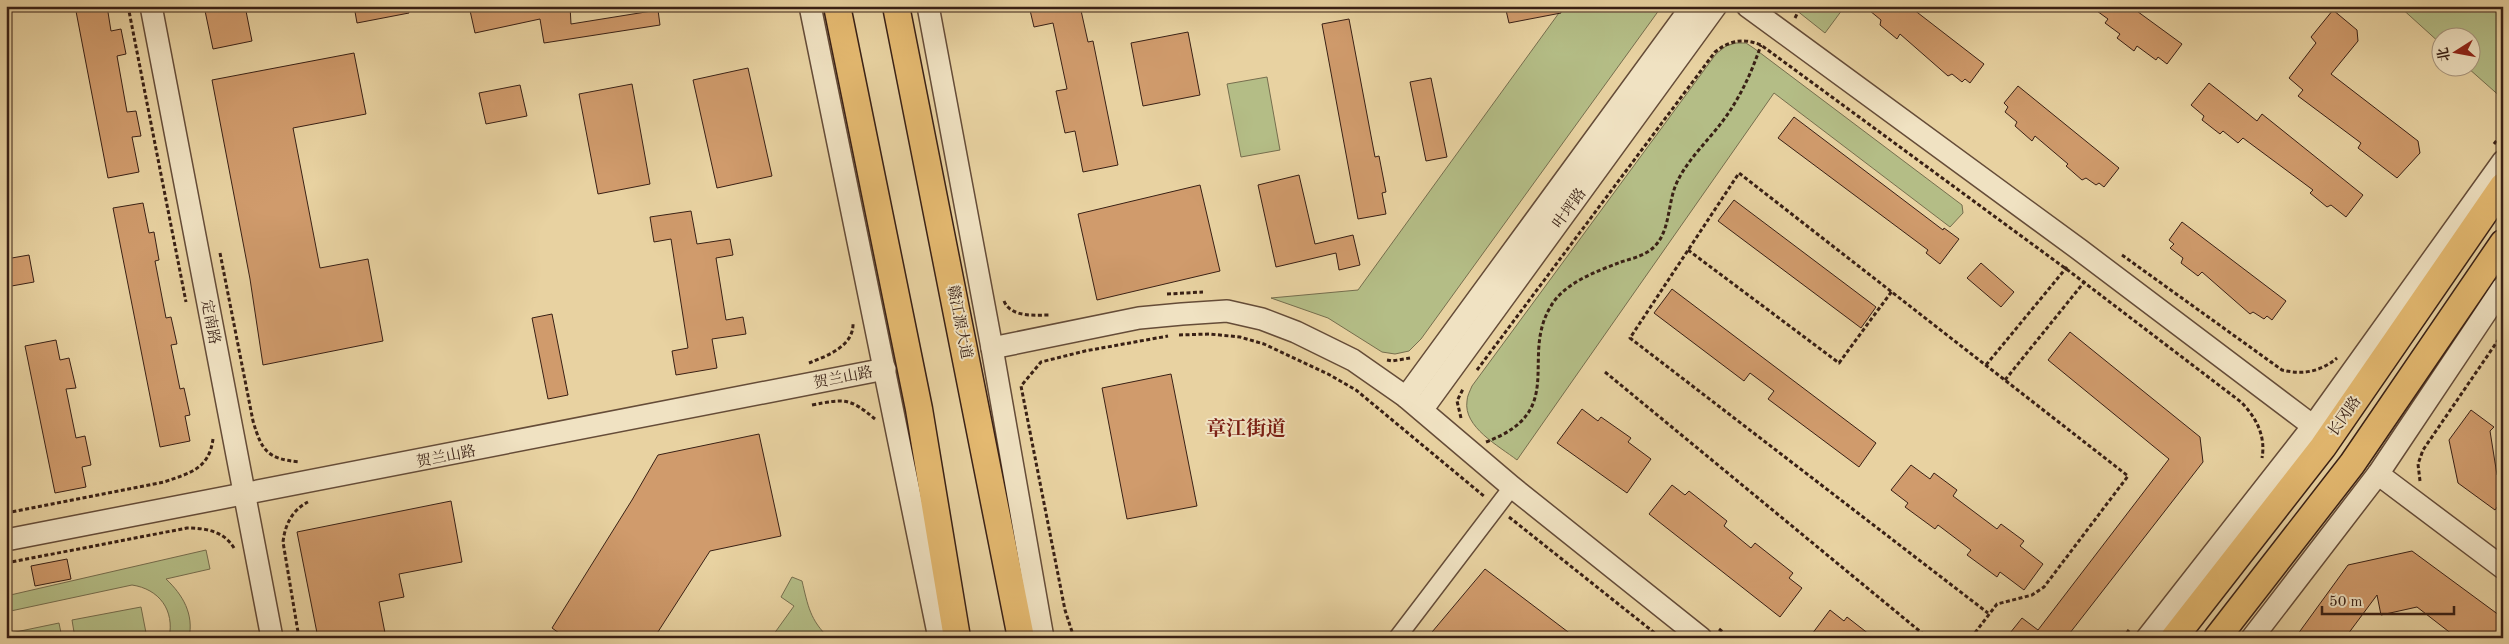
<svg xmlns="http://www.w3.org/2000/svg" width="2509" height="644" viewBox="0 0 2509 644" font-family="'Old Standard TT','Noto Serif SC',serif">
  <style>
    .green { fill: #b4bd86; stroke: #766e4e }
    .building { fill: #d09b6c; stroke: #392015 }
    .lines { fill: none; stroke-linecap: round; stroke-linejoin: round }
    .minor-casing { stroke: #654c38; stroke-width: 19 }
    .tertiary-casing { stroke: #654c38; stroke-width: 24 }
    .primary-casing { stroke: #392015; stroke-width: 29 }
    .path { stroke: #392015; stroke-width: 3; stroke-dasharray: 4 2.5; stroke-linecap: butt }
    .minor { stroke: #f0e2c2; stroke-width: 16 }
    .tertiary { stroke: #f0e2c2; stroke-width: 21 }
    .primary { stroke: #e4b970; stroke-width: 26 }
    .labels { text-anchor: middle; stroke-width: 4; stroke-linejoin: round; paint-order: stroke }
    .street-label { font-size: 15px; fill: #392015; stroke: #f0e2c2 }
    .district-label { font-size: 20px; font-weight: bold; fill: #7a1f14; stroke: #f0e2c2 }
  </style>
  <rect width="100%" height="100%" fill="#e8d2a1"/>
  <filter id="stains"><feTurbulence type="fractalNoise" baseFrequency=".004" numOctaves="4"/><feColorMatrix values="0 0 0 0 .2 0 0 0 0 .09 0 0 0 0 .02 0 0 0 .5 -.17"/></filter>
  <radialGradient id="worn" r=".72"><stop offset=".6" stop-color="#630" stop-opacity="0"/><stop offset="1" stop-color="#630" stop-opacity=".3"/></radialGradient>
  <!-- green -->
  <g class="green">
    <polygon points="1564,6 1662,6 1421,339 1409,351 1395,354 1382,352 1328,318 1271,298 1358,290"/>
    <polygon points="1791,6 1845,6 1825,33"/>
    <polygon points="2399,6 2503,6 2503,99 2468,68 2472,68 2472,38 2442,38 2441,44"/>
    <path d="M1736 43H1746L1755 49 1962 205 1963 213 1950 227 1774 93 1517 460C1499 446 1463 427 1467 401 1467 396 1470 391 1472 386L1716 54 1726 46Z"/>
    <polygon points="1267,77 1280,150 1241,157 1227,84"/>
    <path d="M206 550 210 569 166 579C183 595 194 614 189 638H169C175 610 159 589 132 585L6 612V596Z"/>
    <path d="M792 577 802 581C808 606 810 620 829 638H771L794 606 781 597Z"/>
    <polygon points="141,607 147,638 75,638 72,620"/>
    <polygon points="59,623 62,638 6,638 6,634"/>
  </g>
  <!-- building -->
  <g class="building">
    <polygon points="75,6 107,6 111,31 121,29 126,54 117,56 127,112 136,111 141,136 132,137 139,172 108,178"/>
    <polygon points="204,6 245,6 252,41 213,49"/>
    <polygon points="354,6 408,6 409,13 357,23"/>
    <polygon points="469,6 570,6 571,24 658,10 660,25 544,43 540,19 475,33"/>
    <polygon points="1029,6 1080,6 1088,42 1093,41 1118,165 1083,172 1075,131 1065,133 1056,91 1067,89 1053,23 1034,27"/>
    <polygon points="1505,6 1560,6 1561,13 1509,23"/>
    <polygon points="1864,6 1909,6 1984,64 1970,83 1965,79 1962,82 1952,74 1948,76 1900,34 1897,39 1880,25 1881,20"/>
    <polygon points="2090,6 2130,6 2182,44 2167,64 2158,57 2156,60 2137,46 2134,51 2117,38 2120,34 2105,23 2108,19"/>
    <polygon points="2333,10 2357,30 2358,41 2331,74 2418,141 2420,153 2397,178 2358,148 2361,143 2298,96 2303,90 2289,78 2316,43 2311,37"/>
    <polygon points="1349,19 1375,157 1379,156 1386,192 1382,193 1386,214 1358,219 1322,24"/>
    <polygon points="1188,32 1200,95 1143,106 1131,43"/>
    <polygon points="354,53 366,114 293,128 320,268 368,259 383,341 263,365 250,279 212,80"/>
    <polygon points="748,68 772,176 717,188 693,80"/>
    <polygon points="1431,78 1447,157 1426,161 1410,82"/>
    <polygon points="2209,83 2257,121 2262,114 2363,195 2346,217 2331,205 2327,207 2310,193 2313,190 2243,138 2238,143 2223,131 2220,134 2202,120 2204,116 2191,105"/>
    <polygon points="632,84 650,184 598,194 579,94"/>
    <polygon points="520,85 527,116 486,124 479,93"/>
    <polygon points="2018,86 2119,168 2104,187 2099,183 2096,185 2086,178 2082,180 2066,166 2068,164 2035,136 2032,141 2015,126 2017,122 2005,112 2008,107 2004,103"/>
    <polygon points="1794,117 1943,230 1944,228 1959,239 1940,264 1926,253 1928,250 1778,138"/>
    <polygon points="1299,175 1315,244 1353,235 1360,265 1339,270 1336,253 1276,267 1258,185"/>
    <polygon points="1200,185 1220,271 1097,300 1078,214"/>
    <polygon points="1734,200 1876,307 1861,328 1718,221"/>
    <polygon points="143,203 149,233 154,232 159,260 155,261 166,318 171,317 177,344 171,345 180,389 184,388 190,415 185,416 190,441 160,447 113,208"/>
    <polygon points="691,211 697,244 730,239 733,255 716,258 726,320 743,317 746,334 712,339 717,368 676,375 672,351 688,348 671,239 654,242 650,217"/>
    <polygon points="2182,222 2286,301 2272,320 2267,316 2264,319 2253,312 2250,314 2202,272 2198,276 2181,263 2183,258 2170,248 2174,244 2169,240"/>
    <polygon points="29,255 34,282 6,287 6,259"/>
    <polygon points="1981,263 2014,292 2001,307 1967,278"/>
    <polygon points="1672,289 1876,443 1859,467 1768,399 1774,391 1750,373 1744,381 1654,313"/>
    <polygon points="552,314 568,395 548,399 532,318"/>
    <polygon points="2070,332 2200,437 2203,462 2066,638 2006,638 2022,618 2038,630 2169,459 2048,360"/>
    <polygon points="56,340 60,360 69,358 76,388 66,389 76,438 85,436 91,465 82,467 86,487 55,493 25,346"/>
    <polygon points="1171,374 1197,506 1127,519 1102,388"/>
    <polygon points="1582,409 1598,421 1601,417 1631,438 1628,442 1651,459 1627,493 1557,443"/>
    <polygon points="2471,410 2494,427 2490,431 2497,475 2503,479 2503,499 2495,510 2458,483 2449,440"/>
    <polygon points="759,434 781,536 710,551 654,638 566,638 552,628 632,500 658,455"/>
    <polygon points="1911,465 1930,479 1934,473 1957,490 1953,496 1997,529 2001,524 2024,541 2020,546 2043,564 2024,590 2000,572 1997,577 1967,555 1971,550 1938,525 1935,529 1905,507 1908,503 1891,490"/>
    <polygon points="1672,485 1685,495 1689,491 1727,521 1724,526 1751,548 1755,543 1793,573 1789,578 1802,588 1780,617 1649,514"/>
    <polygon points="451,501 462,562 399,574 404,597 379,602 386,638 318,638 297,532"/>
    <polygon points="2412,551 2503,618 2503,638 2457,638 2417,607 2381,615 2377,595 2345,638 2295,638 2348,565"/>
    <polygon points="67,559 71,579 35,586 31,566"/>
    <polygon points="1485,569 1576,638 1427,638"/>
    <polygon points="1830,610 1844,621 1847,617 1874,638 1809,638"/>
  </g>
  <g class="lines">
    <defs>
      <polyline id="minor" points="1397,638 1512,487"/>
      <g id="tertiary">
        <polyline points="151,6 272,638"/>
        <polyline points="810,6 939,638"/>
        <polyline points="928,6 992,348 1043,638"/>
        <polyline points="1747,6 2080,250 2313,426"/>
        <polyline points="992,348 1139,318 1182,314 1227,311 1262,319 1296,332 1353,360 1406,397 1512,487 1701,638"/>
        <polyline points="1406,397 1692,6"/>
        <polyline points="1422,410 1716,6"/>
        <polyline points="2378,474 2503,568"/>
        <polyline points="6,540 885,369"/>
        <polyline points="2147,638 2313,426 2503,161"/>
        <polyline points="2252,638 2378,474 2503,287"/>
      </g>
      <g id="primary">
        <polyline points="837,6 919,409 957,638"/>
        <polyline points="896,6 1021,638"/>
        <polyline points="2174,638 2323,447 2503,186"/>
        <polyline points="2217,638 2352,464 2503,243"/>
      </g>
    </defs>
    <!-- minor casing -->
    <use href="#minor" class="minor-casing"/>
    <!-- tertiary casing -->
    <use href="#tertiary" class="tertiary-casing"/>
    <!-- primary casing -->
    <use href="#primary" class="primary-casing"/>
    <!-- path -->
    <g class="path">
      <polyline points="128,6 186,302"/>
      <polyline points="2495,6 2503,11"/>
      <polyline points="1795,18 1801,6"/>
      <polyline points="2494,144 2503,132"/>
      <polyline points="1688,250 1839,363 1892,291"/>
      <path d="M220 253 253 421C262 452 268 459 300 462"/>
      <path d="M2122 255 2282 370C2303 375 2320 372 2337 358"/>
      <polyline points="1167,294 1203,292"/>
      <path d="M1004 301C1011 318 1036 315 1050 315"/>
      <polyline points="1179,335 1209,334 1240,337 1264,344 1328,374 1356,390 1485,497"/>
      <polyline points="1387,360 1392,361 1410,358"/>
      <path d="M809 363C827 356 854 346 853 323"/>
      <polyline points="1986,365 2067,267"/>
      <path d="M1477 370 1715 52C1730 40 1744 38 1761 45L2073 274 2241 402C2256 417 2266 436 2262 458"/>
      <polyline points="1605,372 1928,638"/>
      <polyline points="2005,380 2085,281"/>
      <path d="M812 405C844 399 849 397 875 419"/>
      <polyline points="1461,418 1457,401 1463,389"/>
      <path d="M1486 442C1569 411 1519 358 1551 306 1564 283 1597 271 1621 262 1630 259 1640 257 1649 251 1670 237 1667 208 1675 187 1684 163 1707 142 1722 122 1740 98 1751 74 1761 45"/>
      <polyline points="2420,481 2418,464 2423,450 2503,333"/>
      <path d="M6 513 164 482C190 473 209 469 213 439"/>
      <polyline points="1509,517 1661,638"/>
      <path d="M6 563 187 528C205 528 224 531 234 548"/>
      <polyline points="1719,629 1730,638"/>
      <path d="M299 638 283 542C285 525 292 510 308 502"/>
      <polyline points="1074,638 1065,610 1021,386 1041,362 1085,351 1168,336"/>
      <polyline points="1971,638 1997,604 2032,595 2044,587 2128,476 1739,173 1630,338 1988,613"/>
      <polyline points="2123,638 2129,630"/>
    </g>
    <!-- minor -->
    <use href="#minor" class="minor"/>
    <!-- tertiary -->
    <use href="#tertiary" class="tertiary"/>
    <!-- primary -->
    <use href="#primary" class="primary"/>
  </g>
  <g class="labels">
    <!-- street labels -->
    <g class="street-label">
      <text transform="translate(1569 208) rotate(-54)" y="5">叶坪路</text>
      <text transform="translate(211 322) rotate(79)" y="5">定南路</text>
      <text transform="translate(960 322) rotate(79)" y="5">赣江源大道</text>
      <text transform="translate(843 377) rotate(-11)" y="5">贺兰山路</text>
      <text transform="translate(2344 416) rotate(-55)" y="5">长冈路</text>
      <text transform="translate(446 456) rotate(-11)" y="5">贺兰山路</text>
    </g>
    <!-- district labels -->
    <g class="district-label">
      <text x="1246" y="435">章江街道</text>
    </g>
  </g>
  <!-- margin -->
  <rect width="2509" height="644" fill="none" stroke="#e8d2a1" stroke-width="25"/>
  <rect x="8" y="8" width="2494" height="629" fill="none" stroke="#392015" stroke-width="2.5"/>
  <rect x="12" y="12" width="2484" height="619" fill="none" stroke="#392015"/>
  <!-- north arrow -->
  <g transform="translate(2456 52) rotate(259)"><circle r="24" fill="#f0e2c2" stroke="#a7947d"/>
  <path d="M0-4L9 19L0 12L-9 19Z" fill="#8f2418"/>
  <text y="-8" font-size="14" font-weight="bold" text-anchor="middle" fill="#392015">北</text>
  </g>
  <!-- scale -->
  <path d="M2322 606v8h132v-8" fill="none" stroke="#392015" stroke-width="2.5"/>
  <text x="2329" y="606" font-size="15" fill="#392015" stroke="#f0e2c2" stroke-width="4" paint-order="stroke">50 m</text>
  <rect width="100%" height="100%" filter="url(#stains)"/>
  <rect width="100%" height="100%" fill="url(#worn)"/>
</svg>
